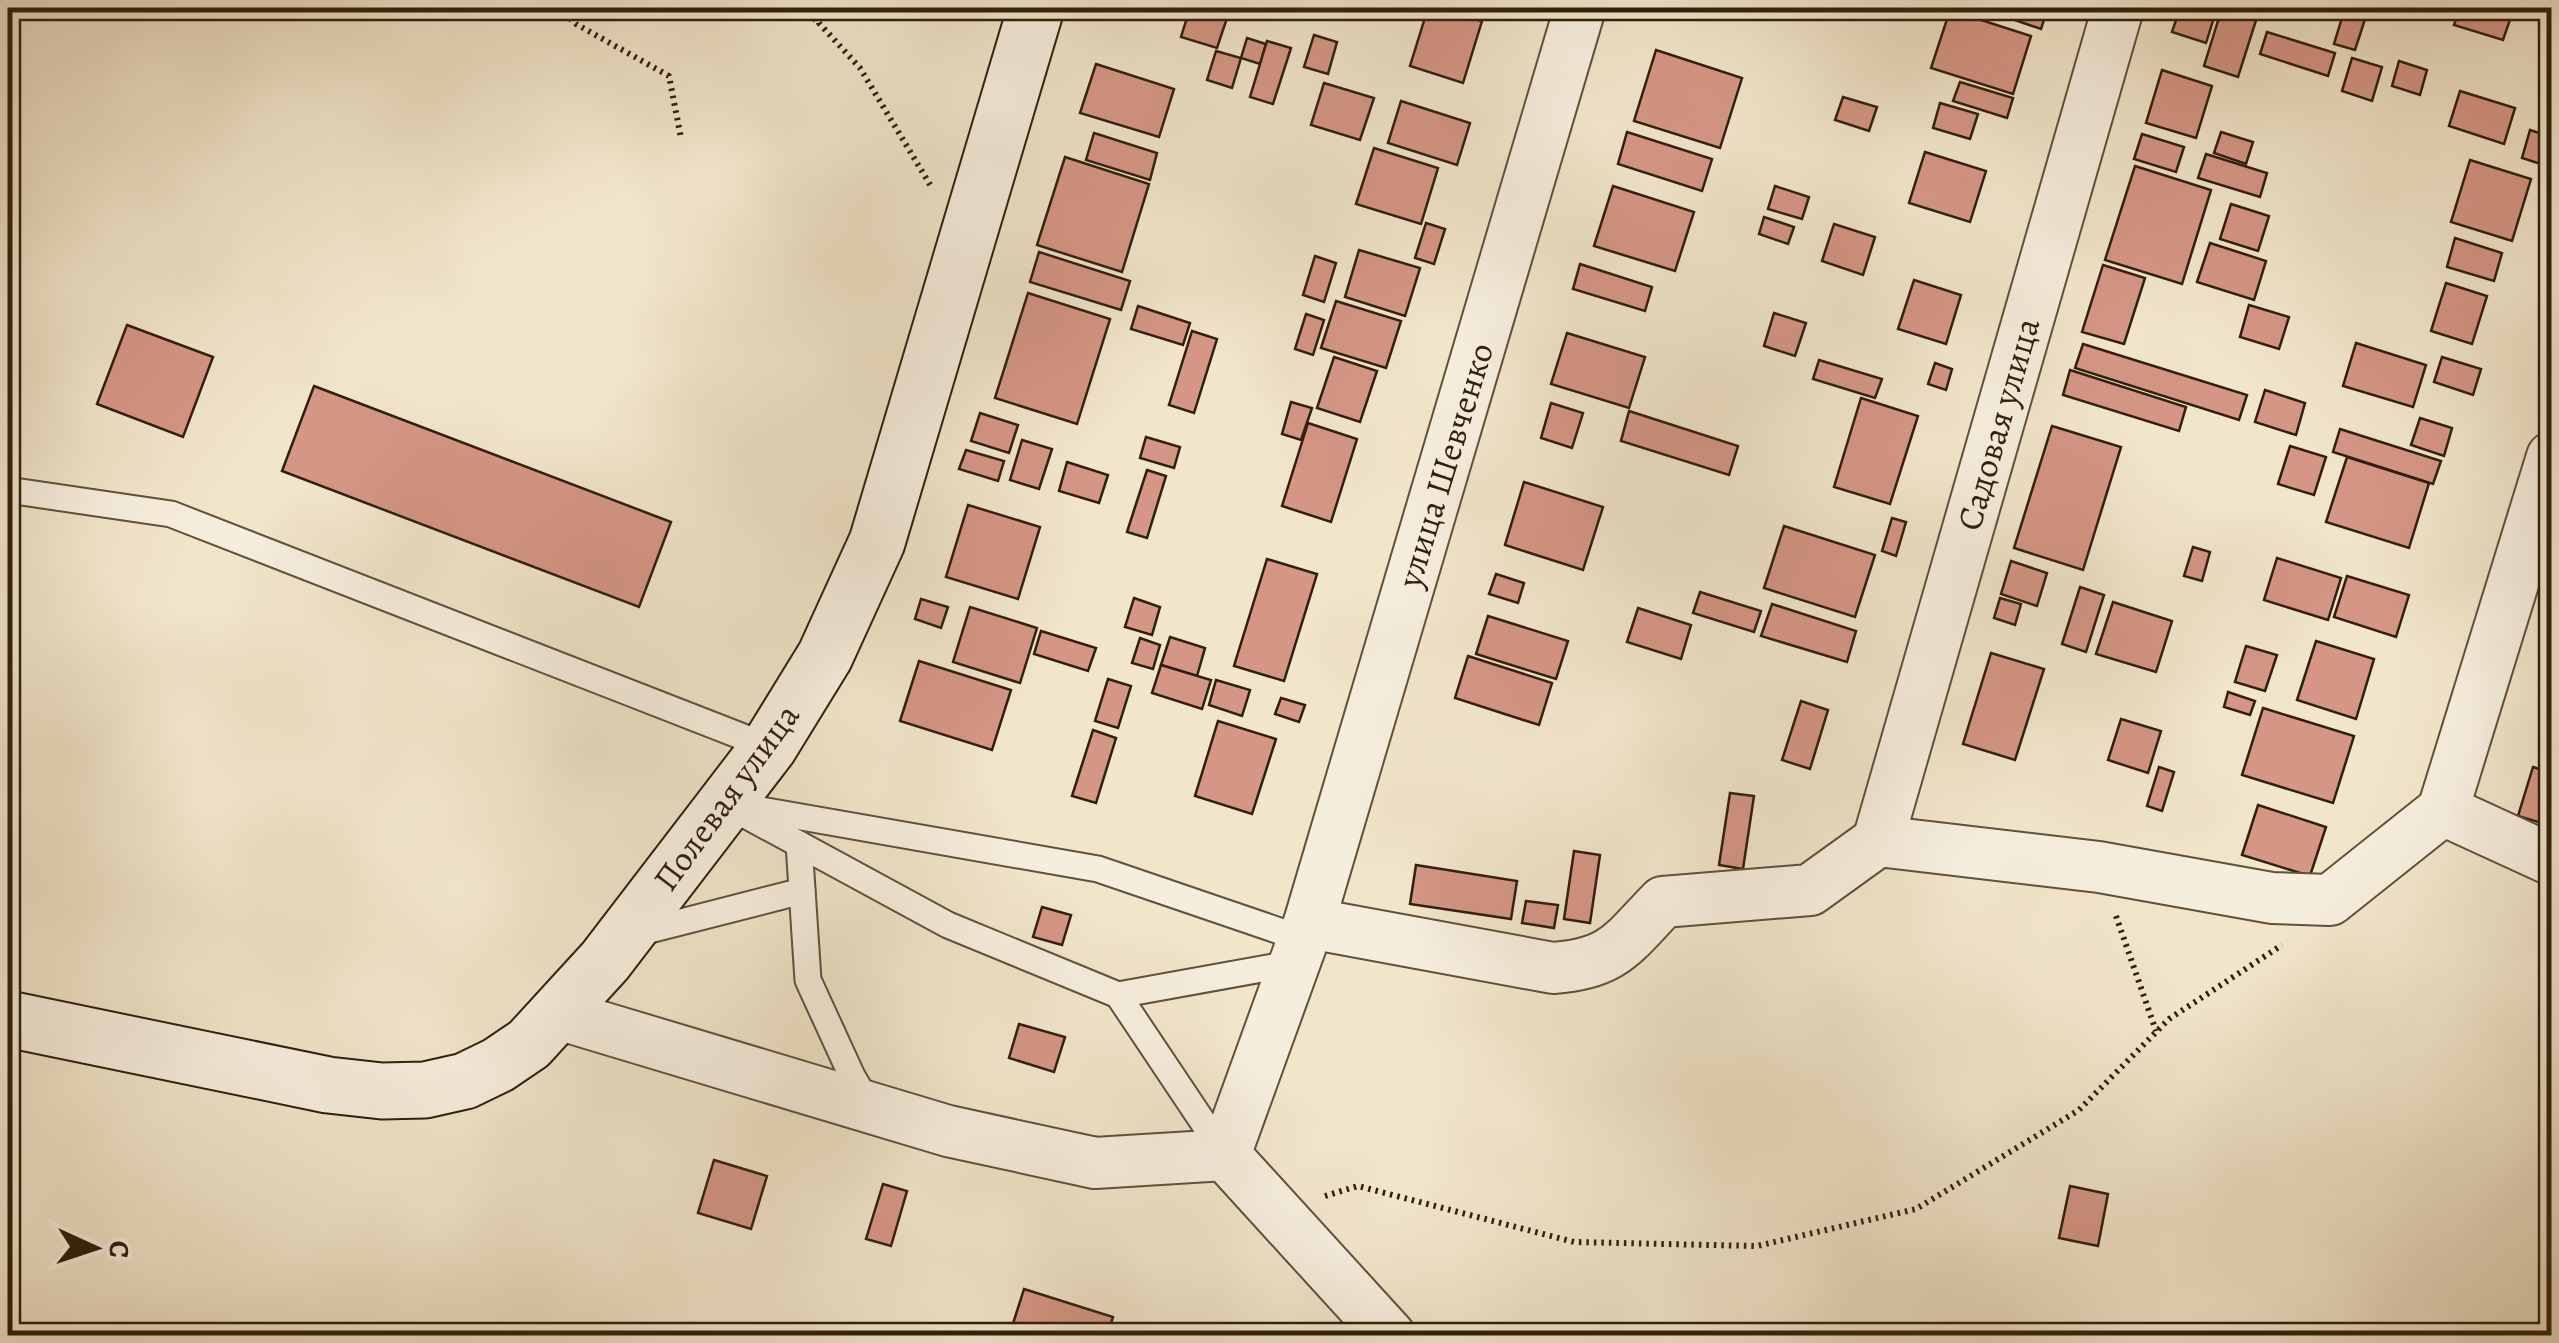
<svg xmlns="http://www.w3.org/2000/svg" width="2559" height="1343" viewBox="0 0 2559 1343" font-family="Alegreya,serif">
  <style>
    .building { fill: #d59685; stroke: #2f1f0d; stroke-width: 2.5 }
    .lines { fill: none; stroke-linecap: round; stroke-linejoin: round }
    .lane-casing { stroke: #60503c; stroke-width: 29 }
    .street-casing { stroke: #60503c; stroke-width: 54 }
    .secondary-casing { stroke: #2f1f0d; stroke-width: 59 }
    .path { stroke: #2f1f0d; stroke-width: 6; stroke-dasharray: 2.5 5; stroke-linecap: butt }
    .lane { stroke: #f6eedd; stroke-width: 25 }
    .street { stroke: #f6eedd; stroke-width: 50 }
    .secondary { stroke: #f6eedd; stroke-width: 55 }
    .labels { text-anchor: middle; stroke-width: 8; stroke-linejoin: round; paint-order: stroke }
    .street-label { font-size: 35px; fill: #2f1f0d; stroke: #f6eedd }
  </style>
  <rect width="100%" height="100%" fill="#f1e5ca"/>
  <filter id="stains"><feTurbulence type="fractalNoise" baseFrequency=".002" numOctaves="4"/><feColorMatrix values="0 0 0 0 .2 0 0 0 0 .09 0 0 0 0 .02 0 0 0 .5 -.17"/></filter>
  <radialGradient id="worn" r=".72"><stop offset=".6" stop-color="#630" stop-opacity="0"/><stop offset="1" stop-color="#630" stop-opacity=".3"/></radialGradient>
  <!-- building -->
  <g class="building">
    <polygon points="1190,8 1215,8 1229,12 1217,48 1181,37"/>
    <polygon points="1428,8 1482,21 1463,83 1410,66"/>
    <polygon points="1980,8 2048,8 2041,29"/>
    <polygon points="2180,8 2217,8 2206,43 2172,32"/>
    <polygon points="2222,8 2237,8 2258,14 2238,77 2204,66"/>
    <polygon points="2345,8 2368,10 2355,50 2334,44"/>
    <polygon points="2460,8 2514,8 2503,40 2454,25"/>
    <polygon points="1950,10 2031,36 2013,94 1931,68"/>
    <polygon points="2267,32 2335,53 2328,76 2260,54"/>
    <polygon points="1314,35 1337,42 1328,74 1304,67"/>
    <polygon points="1247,38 1266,44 1260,64 1241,58"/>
    <polygon points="1267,41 1291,48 1273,104 1250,97"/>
    <polygon points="1656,50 1742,78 1720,148 1634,121"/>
    <polygon points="1216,51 1241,58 1232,88 1207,80"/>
    <polygon points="2352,58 2382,67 2372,101 2342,91"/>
    <polygon points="2399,61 2427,70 2420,95 2392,86"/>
    <polygon points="1096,64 1174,89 1159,137 1080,113"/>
    <polygon points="2162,70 2212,86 2196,138 2146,123"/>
    <polygon points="1960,82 2013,98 2007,118 1953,101"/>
    <polygon points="1324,83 1374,98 1360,140 1311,125"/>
    <polygon points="2460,91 2515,108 2504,144 2449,126"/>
    <polygon points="1843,97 1877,107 1869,131 1835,120"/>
    <polygon points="1401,101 1470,123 1457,165 1388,143"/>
    <polygon points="1940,103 1978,114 1970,139 1933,128"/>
    <polygon points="2530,130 2552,137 2550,167 2522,158"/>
    <polygon points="1627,132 1712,159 1702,191 1618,164"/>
    <polygon points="2221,132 2253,142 2246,164 2214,153"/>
    <polygon points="1094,133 1157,153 1150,180 1086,160"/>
    <polygon points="2142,134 2184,147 2176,172 2134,159"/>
    <polygon points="1374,148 1438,168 1421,224 1356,204"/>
    <polygon points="1925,152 1986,171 1970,222 1909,203"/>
    <polygon points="2206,154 2267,173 2260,197 2198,178"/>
    <polygon points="1065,157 1149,184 1122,272 1037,245"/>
    <polygon points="2470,160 2531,179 2512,241 2451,222"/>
    <polygon points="2135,166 2211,190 2182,284 2105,260"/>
    <polygon points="1613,186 1694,212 1675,271 1594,246"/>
    <polygon points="1775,186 1809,197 1802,219 1768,209"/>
    <polygon points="2231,204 2269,216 2258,251 2220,239"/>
    <polygon points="1764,217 1794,227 1788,244 1759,234"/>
    <polygon points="1426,223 1445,229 1434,264 1415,258"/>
    <polygon points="1834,224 1875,237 1863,275 1822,261"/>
    <polygon points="2455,238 2502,253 2494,281 2447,267"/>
    <polygon points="2210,243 2266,261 2254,300 2197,282"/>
    <polygon points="1359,250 1420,268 1405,316 1345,297"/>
    <polygon points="1039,252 1130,281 1121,310 1030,282"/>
    <polygon points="1315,256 1336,263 1324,302 1303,295"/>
    <polygon points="1580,264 1652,287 1645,311 1573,289"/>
    <polygon points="2103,265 2145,278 2124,344 2082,332"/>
    <polygon points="1914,280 1961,295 1946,344 1898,329"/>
    <polygon points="2446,283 2487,296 2472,344 2431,331"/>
    <polygon points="1028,293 1110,319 1077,424 995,398"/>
    <polygon points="1336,301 1401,321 1386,368 1321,348"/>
    <polygon points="2249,305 2289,317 2279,349 2240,337"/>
    <polygon points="1138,306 1190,323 1183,345 1131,329"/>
    <polygon points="1774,313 1806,323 1795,356 1764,346"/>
    <polygon points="1306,314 1324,320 1313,355 1295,349"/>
    <polygon points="127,325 213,357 183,437 97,404"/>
    <polygon points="1192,331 1217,339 1194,413 1169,405"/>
    <polygon points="1567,333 1645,357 1629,408 1551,384"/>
    <polygon points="2356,343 2426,365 2413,407 2343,386"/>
    <polygon points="2083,344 2247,395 2239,420 2075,368"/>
    <polygon points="1334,357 1377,371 1360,422 1317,408"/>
    <polygon points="2442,357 2481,369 2473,395 2434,382"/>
    <polygon points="1819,360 1882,379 1875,398 1813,379"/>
    <polygon points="1935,363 1952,369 1946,390 1928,384"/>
    <polygon points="2070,370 2186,407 2179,431 2063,395"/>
    <polygon points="314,386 671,522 639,607 282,471"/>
    <polygon points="2265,390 2305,403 2296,435 2255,422"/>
    <polygon points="1861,398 1918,416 1890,504 1834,487"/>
    <polygon points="1291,402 1312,408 1301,440 1282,434"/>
    <polygon points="1551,403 1583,413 1572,448 1541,438"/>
    <polygon points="1629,411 1738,446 1729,475 1621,441"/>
    <polygon points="980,413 1018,425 1009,453 971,441"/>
    <polygon points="2420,418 2452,428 2444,456 2411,445"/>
    <polygon points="1308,423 1357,439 1331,522 1282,506"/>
    <polygon points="2052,426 2121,447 2083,570 2014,548"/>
    <polygon points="2340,429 2441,461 2433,484 2333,452"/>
    <polygon points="1146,437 1180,447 1174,468 1140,458"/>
    <polygon points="1022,440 1052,449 1039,489 1010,480"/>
    <polygon points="2290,446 2326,457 2314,495 2278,484"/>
    <polygon points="966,450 1004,461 998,481 959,469"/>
    <polygon points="2347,457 2429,483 2409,548 2326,522"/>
    <polygon points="1067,462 1108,475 1099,503 1059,491"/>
    <polygon points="1147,470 1166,476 1147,538 1127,532"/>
    <polygon points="1524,482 1603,507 1583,570 1505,545"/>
    <polygon points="968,505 1040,527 1018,599 946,577"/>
    <polygon points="1892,518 1906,522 1896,556 1882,551"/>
    <polygon points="1784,526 1875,555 1855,617 1764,588"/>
    <polygon points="2193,547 2210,552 2202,581 2184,576"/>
    <polygon points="2277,558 2341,578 2328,620 2264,600"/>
    <polygon points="1267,559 1317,574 1284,681 1234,666"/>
    <polygon points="2011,561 2047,573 2037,606 2001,594"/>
    <polygon points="1496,574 1524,583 1518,603 1489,594"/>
    <polygon points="2347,576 2409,595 2396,637 2334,617"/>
    <polygon points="2080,587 2104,595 2086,652 2062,644"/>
    <polygon points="1700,592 1761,611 1754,632 1693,613"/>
    <polygon points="1134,598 1160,607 1152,635 1125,627"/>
    <polygon points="2000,598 2021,604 2015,625 1994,618"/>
    <polygon points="921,599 948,607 941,628 915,619"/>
    <polygon points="2113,602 2172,621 2156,672 2096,654"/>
    <polygon points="1772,604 1856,631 1847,662 1761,636"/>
    <polygon points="970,607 1037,628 1020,683 953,662"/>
    <polygon points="1638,608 1691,625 1681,659 1627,642"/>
    <polygon points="1488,616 1568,641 1556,679 1476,654"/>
    <polygon points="1041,631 1096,648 1088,671 1034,654"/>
    <polygon points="1170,637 1205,648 1197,676 1161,665"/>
    <polygon points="1140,638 1160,645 1153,669 1132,663"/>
    <polygon points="2316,641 2374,659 2356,719 2297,700"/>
    <polygon points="2246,646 2277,655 2265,691 2235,682"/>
    <polygon points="1991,653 2044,669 2015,760 1963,744"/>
    <polygon points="1468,656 1552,683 1539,725 1455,698"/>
    <polygon points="919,661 1011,690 992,750 900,721"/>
    <polygon points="1161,665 1211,680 1202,709 1152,693"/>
    <polygon points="1108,679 1131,686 1118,728 1095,721"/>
    <polygon points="1216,680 1250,690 1242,716 1209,705"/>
    <polygon points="2228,692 2255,701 2250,715 2224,707"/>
    <polygon points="1281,698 1305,705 1299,722 1275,714"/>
    <polygon points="1801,701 1828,710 1810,769 1782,760"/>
    <polygon points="2263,708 2354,736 2333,803 2242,775"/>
    <polygon points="2121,719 2161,731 2148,773 2108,760"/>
    <polygon points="1218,721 1276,739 1252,814 1195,796"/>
    <polygon points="1093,730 1116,738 1096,803 1072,796"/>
    <polygon points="2159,767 2174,772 2162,811 2147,806"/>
    <polygon points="2533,767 2552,773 2552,826 2518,816"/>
    <polygon points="1730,793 1754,796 1743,869 1719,865"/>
    <polygon points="2258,805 2326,827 2310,876 2242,855"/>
    <polygon points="1574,851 1600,855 1590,923 1564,919"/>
    <polygon points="1416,865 1517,881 1511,919 1410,904"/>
    <polygon points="1526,901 1558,905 1554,928 1522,923"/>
    <polygon points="1042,907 1071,915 1062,945 1033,937"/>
    <polygon points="1019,1024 1065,1037 1054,1072 1009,1058"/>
    <polygon points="714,1160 767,1176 751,1229 698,1213"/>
    <polygon points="883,1184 907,1191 891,1246 866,1239"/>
    <polygon points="2070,1186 2108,1194 2098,1246 2059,1238"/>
    <polygon points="1024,1289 1113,1317 1107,1336 1009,1336"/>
  </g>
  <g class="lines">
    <defs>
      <g id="lane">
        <polyline points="8,490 171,514 769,747"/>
        <polyline points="725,804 948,925 1118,995 1295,963"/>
        <polyline points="744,807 1098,869 1303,939"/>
        <polyline points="799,844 808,980 852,1076 869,1105"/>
        <polyline points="638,933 802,891"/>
        <polyline points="1118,995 1225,1155"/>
      </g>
      <g id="street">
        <polyline points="2443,810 2552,457"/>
        <polyline points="1878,841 2118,8"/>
        <path d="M1309 923 1553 968C1614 964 1623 943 1663 902L1810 890 1878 841 2099 867 2272 898 2330 900 2443 810 2552 860"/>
        <polyline points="558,1014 948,1131 1095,1163 1225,1155"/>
        <polyline points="1390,1336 1225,1155 1309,923 1580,8"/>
      </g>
      <polyline id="secondary" points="8,1019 328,1085 382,1091 425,1090 465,1081 498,1065 529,1044 605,961 769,747 825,656 877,542 1036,8"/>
    </defs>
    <!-- lane casing -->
    <use href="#lane" class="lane-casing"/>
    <!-- street casing -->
    <use href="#street" class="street-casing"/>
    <!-- secondary casing -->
    <use href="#secondary" class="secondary-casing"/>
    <!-- path -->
    <g class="path">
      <polyline points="559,8 576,24 669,76 681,138"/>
      <polyline points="803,8 818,22"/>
      <polyline points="816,8 819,23 860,68 932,188"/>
      <polyline points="2116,916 2156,1031"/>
      <polyline points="1325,1196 1358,1186 1574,1242 1757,1246 1916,1209 2079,1110 2169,1019 2282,945"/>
    </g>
    <!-- lane -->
    <use href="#lane" class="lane"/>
    <!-- street -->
    <use href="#street" class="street"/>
    <!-- secondary -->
    <use href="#secondary" class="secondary"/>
  </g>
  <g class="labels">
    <!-- street labels -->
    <g class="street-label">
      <text transform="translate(1998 424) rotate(-74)" y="12">Садовая улица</text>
      <text transform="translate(1445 465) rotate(-73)" y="12">улица Шевченко</text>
      <text transform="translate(726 797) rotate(-54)" y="12">Полевая улица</text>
    </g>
  </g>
  <!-- margin -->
  <rect width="2559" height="1343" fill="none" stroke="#f1e5ca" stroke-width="40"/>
  <rect x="10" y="10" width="2539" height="1323" fill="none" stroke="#2f1f0d" stroke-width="5"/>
  <rect x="20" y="20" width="2519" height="1303" fill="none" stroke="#2f1f0d" stroke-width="2.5"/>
  <!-- north arrow -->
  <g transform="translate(95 1248) rotate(93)" stroke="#f6eedd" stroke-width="8" paint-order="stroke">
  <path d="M0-8L18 38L0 25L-18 38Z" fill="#2f1f0d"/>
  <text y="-15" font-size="28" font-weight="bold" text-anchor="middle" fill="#2f1f0d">С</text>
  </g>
  <rect width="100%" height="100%" filter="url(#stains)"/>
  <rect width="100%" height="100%" fill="url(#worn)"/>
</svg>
